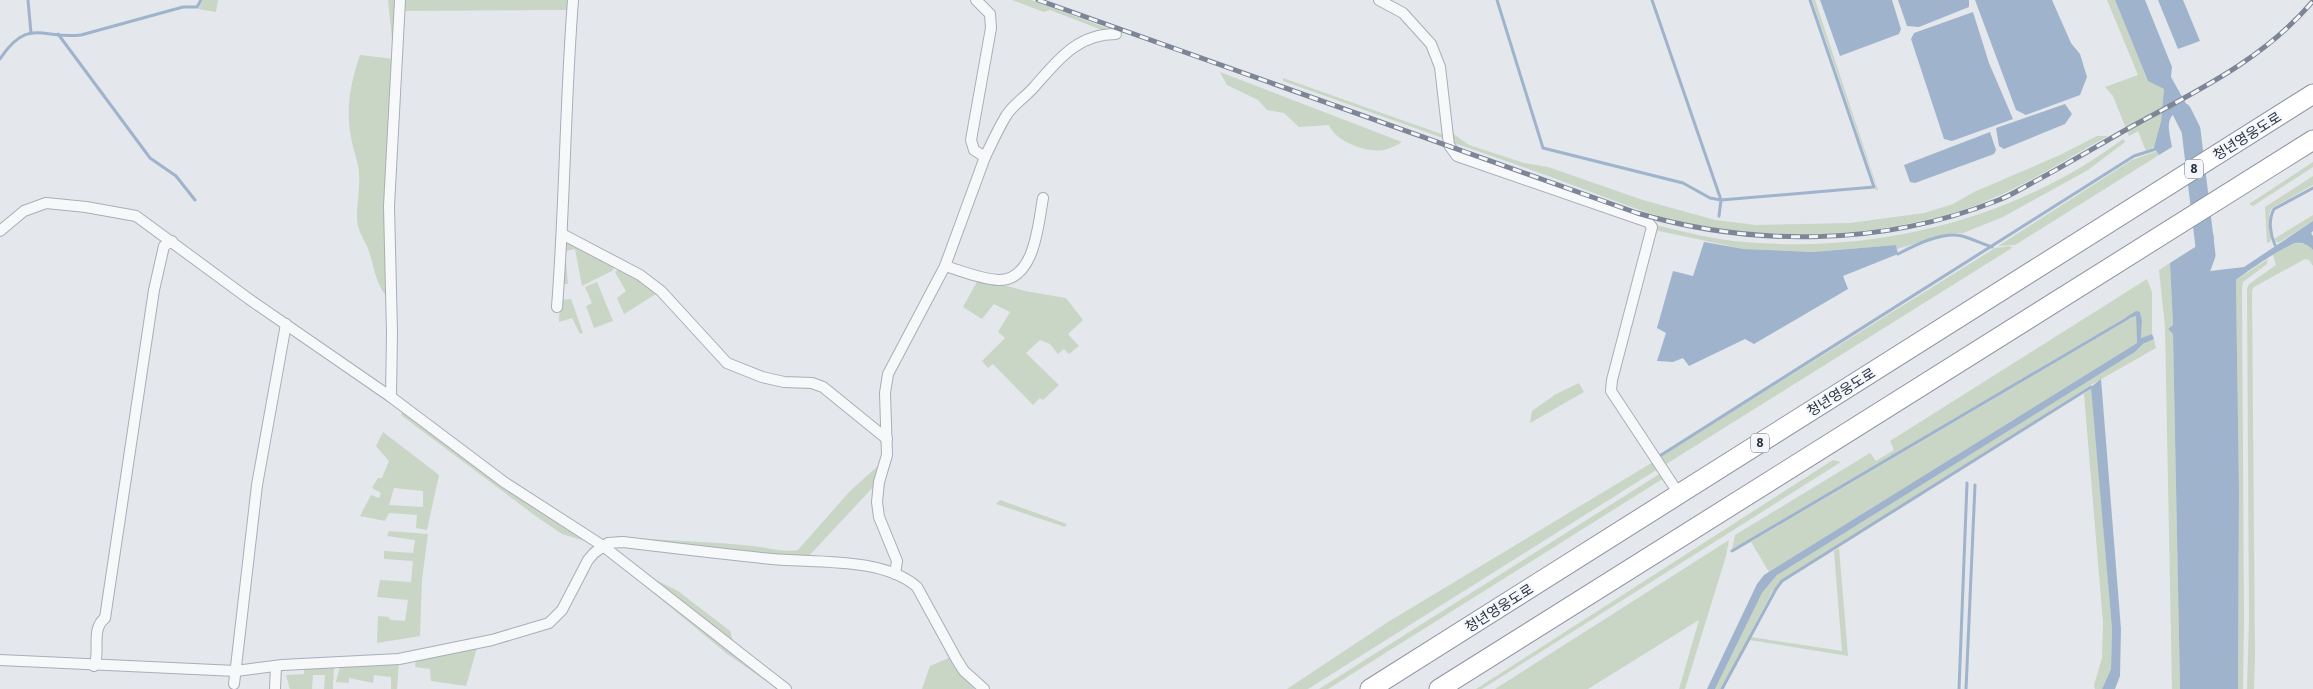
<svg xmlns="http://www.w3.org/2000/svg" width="2313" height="689" viewBox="0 0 2313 689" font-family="'Fira Sans','Noto Sans KR',sans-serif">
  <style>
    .green { fill: #c9d6c5; fill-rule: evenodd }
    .water { fill: #9fb4cc }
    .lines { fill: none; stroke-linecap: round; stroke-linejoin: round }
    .stream { stroke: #9fb4cc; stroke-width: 3 }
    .river { stroke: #9fb4cc; stroke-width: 19 }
    .street-casing { stroke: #a9aeb7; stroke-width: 12 }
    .highway-casing { stroke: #8b94a3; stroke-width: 21 }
    .street { stroke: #f7f8fa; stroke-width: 10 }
    .highway { stroke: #fff; stroke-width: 19 }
    .rail-casing { stroke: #7d8696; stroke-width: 5 }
    .rail { stroke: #f4f6f9; stroke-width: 3; stroke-dasharray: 9; stroke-linecap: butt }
    .labels { text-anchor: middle; stroke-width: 4; stroke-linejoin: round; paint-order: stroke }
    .shield { fill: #f4f6f9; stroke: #676e7b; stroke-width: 1 }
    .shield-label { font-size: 12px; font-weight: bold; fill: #2b3445 }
    .street-label { font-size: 14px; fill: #2b3445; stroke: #f4f6f9 }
  </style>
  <rect width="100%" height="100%" fill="#e4e7ec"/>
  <!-- green -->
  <g class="green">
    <polygon points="203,0 218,0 216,12 198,9"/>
    <path d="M388 0H397L388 299C373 279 375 266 367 246 362 236 357 229 357 217 357 203 360 189 359 175 359 163 354 153 352 142 345 112 350 84 360 55L394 59Z"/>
    <polygon points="402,0 569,0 569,10 401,11"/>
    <polygon points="1012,0 1031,0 1112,30 1105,31 1050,10 1044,12"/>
    <polygon points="1812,0 1815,0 1878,190 1875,190 1876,186"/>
    <polygon points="2107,0 2115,0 2148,81 2164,89 2161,121 2154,147 2146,151 2138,131 2129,136 2113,96 2105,87 2138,75"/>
    <path d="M1220 72 1402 142C1392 148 1383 152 1372 150 1358 149 1334 139 1329 125L1299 127 1284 113 1267 110 1258 100 1227 85Z"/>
    <polygon points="1283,78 1444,135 1443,138 1283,81"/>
    <path d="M1452 133 1469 145 1524 163 1548 167 1643 200 1715 220 1756 225 1850 223 1924 213 1953 204 1974 192 2060 155 2097 136H2108C2059 163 2010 196 1956 212 1873 237 1775 242 1690 224 1651 216 1613 200 1575 186 1535 171 1495 157 1454 143Z"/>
    <path d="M2123 139 2125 142 2088 170 2003 217 1963 233 1947 234 1897 249 1896 245 1813 252 1744 249 1654 230 1656 225C1685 232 1715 240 1745 242 1877 254 2016 219 2123 139Z"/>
    <polygon points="2157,151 2159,155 2015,245 1998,246 2132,160"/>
    <polygon points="2313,162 2313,167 2253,206 2249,204"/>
    <polygon points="2313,176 2313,185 2272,208 2269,214 2271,241 2267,243 2265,207"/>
    <polygon points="2313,215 2313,221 2278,243 2274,239"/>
    <polygon points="563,236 616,265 612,271 582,286 575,249 565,251 568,284 560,284"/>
    <polygon points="2297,243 2306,244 2313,250 2313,266 2309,260 2305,259 2254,287 2252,291 2255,659 2254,689 2247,689 2249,619 2247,289 2249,284 2276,265 2273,255 2287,246"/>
    <polygon points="2010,246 2012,248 1663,466 1658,458 1995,248"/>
    <polygon points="2268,259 2267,264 2243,282 2242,288 2244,620 2243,689 2238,689 2239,490 2236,280"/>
    <polygon points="2170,263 2173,325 2168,329 2173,334 2180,689 2172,689 2165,327 2159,270"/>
    <polygon points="621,268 641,278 656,294 624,314 617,298 626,291 615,272"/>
    <polygon points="979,278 1025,291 1066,298 1083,320 1068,334 1079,346 1069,354 1064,349 1058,354 1050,344 1040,340 1026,353 1059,385 1043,400 1040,398 1033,405 993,364 988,368 982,361 1005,338 998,332 1010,312 994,304 982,319 963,307"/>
    <polygon points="2147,279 2152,292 2152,334 2141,338 2142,321 2140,312 2135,312 1732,550 1735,535 1870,453 1876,461 1894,450 1890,441"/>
    <polygon points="597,282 613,321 594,328 586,306 592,303 585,287"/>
    <polygon points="571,299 583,333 580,334 572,318 559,322 560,300"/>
    <polygon points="2136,315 2137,343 1769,572 1751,542"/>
    <polygon points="2154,339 2156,348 2091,385 1781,581 1772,592 1721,689 1715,689 1762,593 1777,575 2135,352 2143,344"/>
    <polygon points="1579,383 1584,392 1530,423 1532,411 1556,394"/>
    <polygon points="2092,388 2112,629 2111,669 2102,689 2095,689 2094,685 2102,658 2103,623 2084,394"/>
    <polygon points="404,410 595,544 562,534 537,517 401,415"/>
    <path d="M383 432 439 475 427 530 416 528 417 515 389 513 385 521 360 516 371 495 379 498 381 493 372 488 378 478H382L389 461 376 446ZM394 488 423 491V507L389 505Z"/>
    <polygon points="1833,460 1841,462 1482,689 1476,689"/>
    <polygon points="1653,462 1658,469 1308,689 1287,689 1388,622"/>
    <path d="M880 464 877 483 806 559 615 540 616 536C661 541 707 541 752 546 767 547 782 553 798 550L850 491Z"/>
    <polygon points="1661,473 1664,478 1328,689 1319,689"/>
    <polygon points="1000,500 1067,524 1065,527 996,504"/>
    <polygon points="389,531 428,534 422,580 420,636 377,643 378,616 389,617 390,620 405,621 408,600 377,597 380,580 411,582 413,561 384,559 384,551 413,553 415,540 387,536"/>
    <polygon points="1729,540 1726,556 1685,689 1679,689 1699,620 1588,689 1495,689"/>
    <polygon points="1839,548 1848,656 1750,640 1751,637 1842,651 1834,551"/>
    <polygon points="642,573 678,591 730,631 733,641"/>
    <polygon points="647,583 784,689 777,689 726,653 645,586"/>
    <polygon points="477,648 466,686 431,681 430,669 415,667 416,659"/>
    <polygon points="951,657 974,689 922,689 930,666"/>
    <polygon points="399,663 397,689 391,689 391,677 374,675 373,683 349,678 349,683 336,682 340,666"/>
    <polygon points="334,666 333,689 324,689 325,675 313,675 312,689 290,689 286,675 304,674 304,667"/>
  </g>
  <!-- water -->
  <g class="water">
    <polygon points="1820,0 1892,0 1901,29 1899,34 1840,56"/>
    <polygon points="1898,0 1969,0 1969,7 1919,27 1907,26"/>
    <polygon points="1975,0 2052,0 2071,43 2080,54 2087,77 2080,95 2026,115 2016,110"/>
    <path d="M2115 0H2145L2172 67 2171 77 2189 109 2197 131 2185 138 2180 111C2163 116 2170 133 2172 147L2159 155 2154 147 2161 121 2164 89 2148 81Z"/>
    <polygon points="2158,0 2183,0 2200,41 2178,49"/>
    <polygon points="1973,12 1989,63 2013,119 1952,141 1944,139 1911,39 1914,33"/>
    <polygon points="2065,104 2072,114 2065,124 2004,149 1999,146 1996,128"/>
    <polygon points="1990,132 1996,150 1994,154 1915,183 1910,182 1904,165"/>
    <path d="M2313 221V231L2311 233 2313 236V250C2308 245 2303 242 2296 243 2285 245 2245 273 2236 280L2239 490 2238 689H2180L2173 334 2168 329 2173 325 2170 263 2214 235 2210 271 2244 267Z"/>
    <polygon points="1704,242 1744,249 1813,252 1896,245 1898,254 1843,276 1848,289 1754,344 1745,339 1689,366 1683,358 1673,362 1657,361 1666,333 1657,328 1673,271 1693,276"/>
    <polygon points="2136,311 2140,312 2142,321 2141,338 2152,334 2154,339 2143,344 2135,352 1777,575 1762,593 1715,689 1707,689 1757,584 1764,575 2137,343 2136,316 2127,319 2126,317"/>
    <polygon points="2101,379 2121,629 2120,676 2115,689 2102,689 2111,669 2112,629 2091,387"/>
  </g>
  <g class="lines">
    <!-- stream -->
    <g class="stream">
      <polyline points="28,0 31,33"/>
      <polyline points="1497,0 1543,148 1683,183 1710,198 1721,200 1874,187 1810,0"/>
      <polyline points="1652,0 1721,200 1719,216"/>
      <polyline points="58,34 150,158 176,176 195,200"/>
      <path d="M0 59C28 16 43 40 81 35L183 7H197L201 0"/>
      <path d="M2275 245C2270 234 2268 220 2274 209L2313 188"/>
      <path d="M1898 254C1915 245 1943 231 1962 236 1973 239 1982 244 1992 247"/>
      <polyline points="1658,457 2134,156 2156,149"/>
      <polyline points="1732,551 2128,318"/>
      <polyline points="1722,689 1776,589 1782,581 2091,387"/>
      <polyline points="1959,689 1967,483"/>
      <polyline points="1966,689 1975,485"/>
    </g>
    <!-- river -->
    <polyline class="river" points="2182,112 2191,130 2206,255 2202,266"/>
    <defs>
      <g id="street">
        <polyline points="1379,0 1403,13 1431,44 1440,67 1449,145 1457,156 1648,222 1652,227 1612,380 1611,391 1679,494"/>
        <path d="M985 157C992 143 998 129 1006 116 1013 104 1027 96 1035 86 1058 60 1077 34 1116 34"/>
        <polyline points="0,231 24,211 46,203 86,207 136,216 249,299 391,397 504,482 603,546 786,689"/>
        <polyline points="562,234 640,275 661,291 727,363 762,377 784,382 812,383 823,387 887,439"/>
        <path d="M945 266C962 271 980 279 998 280 1035 281 1038 225 1043 198"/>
        <path d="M557 307C565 205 565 102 573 0"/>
        <polyline points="391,397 392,333 389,206 400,0"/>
        <polyline points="895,574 897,561 879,517 877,502 879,482 887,455 885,393 888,374 945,266 985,157 974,150 971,140 991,28 990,14 976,0"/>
        <path d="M0 660 236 671 282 665 399 659 492 640 549 623 562 610 588 560 594 553 608 543 623 542C673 548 723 554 772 559 815 563 883 557 917 587L957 660 964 671 984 689"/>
        <path d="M94 666C101 651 90 630 105 618L154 290 164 246 172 241"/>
        <polyline points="234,684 257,485 286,324"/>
        <polyline points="275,689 276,666"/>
      </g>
      <g id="highway">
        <polyline points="1370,689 2313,94"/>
        <polyline points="1439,689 2313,140"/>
      </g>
    </defs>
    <!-- street casing -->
    <use href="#street" class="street-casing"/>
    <!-- highway casing -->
    <use href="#highway" class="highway-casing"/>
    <!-- street -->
    <use href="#street" class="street"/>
    <!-- highway -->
    <use href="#highway" class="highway"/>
    <defs>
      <path id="rail" d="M1038 0 1637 213C1753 247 1883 246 1996 201 2008 197 2019 190 2030 184 2066 165 2102 143 2138 123 2201 89 2266 57 2313 1"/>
    </defs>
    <!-- rail casing -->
    <use href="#rail" class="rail-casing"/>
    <!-- rail -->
    <use href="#rail" class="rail"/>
  </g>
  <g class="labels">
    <!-- shield labels -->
    <g class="shield">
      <rect x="2185" y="159.5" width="18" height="19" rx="4"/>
      <rect x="1751" y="433.5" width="18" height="19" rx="4"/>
    </g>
    <g class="shield-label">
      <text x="2194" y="173">8</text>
      <text x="1760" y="447">8</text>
    </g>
    <!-- street labels -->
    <g class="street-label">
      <text transform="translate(2247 136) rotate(-32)" y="5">청년영웅도로</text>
      <text transform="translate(1841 392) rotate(-32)" y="5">청년영웅도로</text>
      <text transform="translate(1499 608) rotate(-32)" y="5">청년영웅도로</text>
    </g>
  </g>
</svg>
